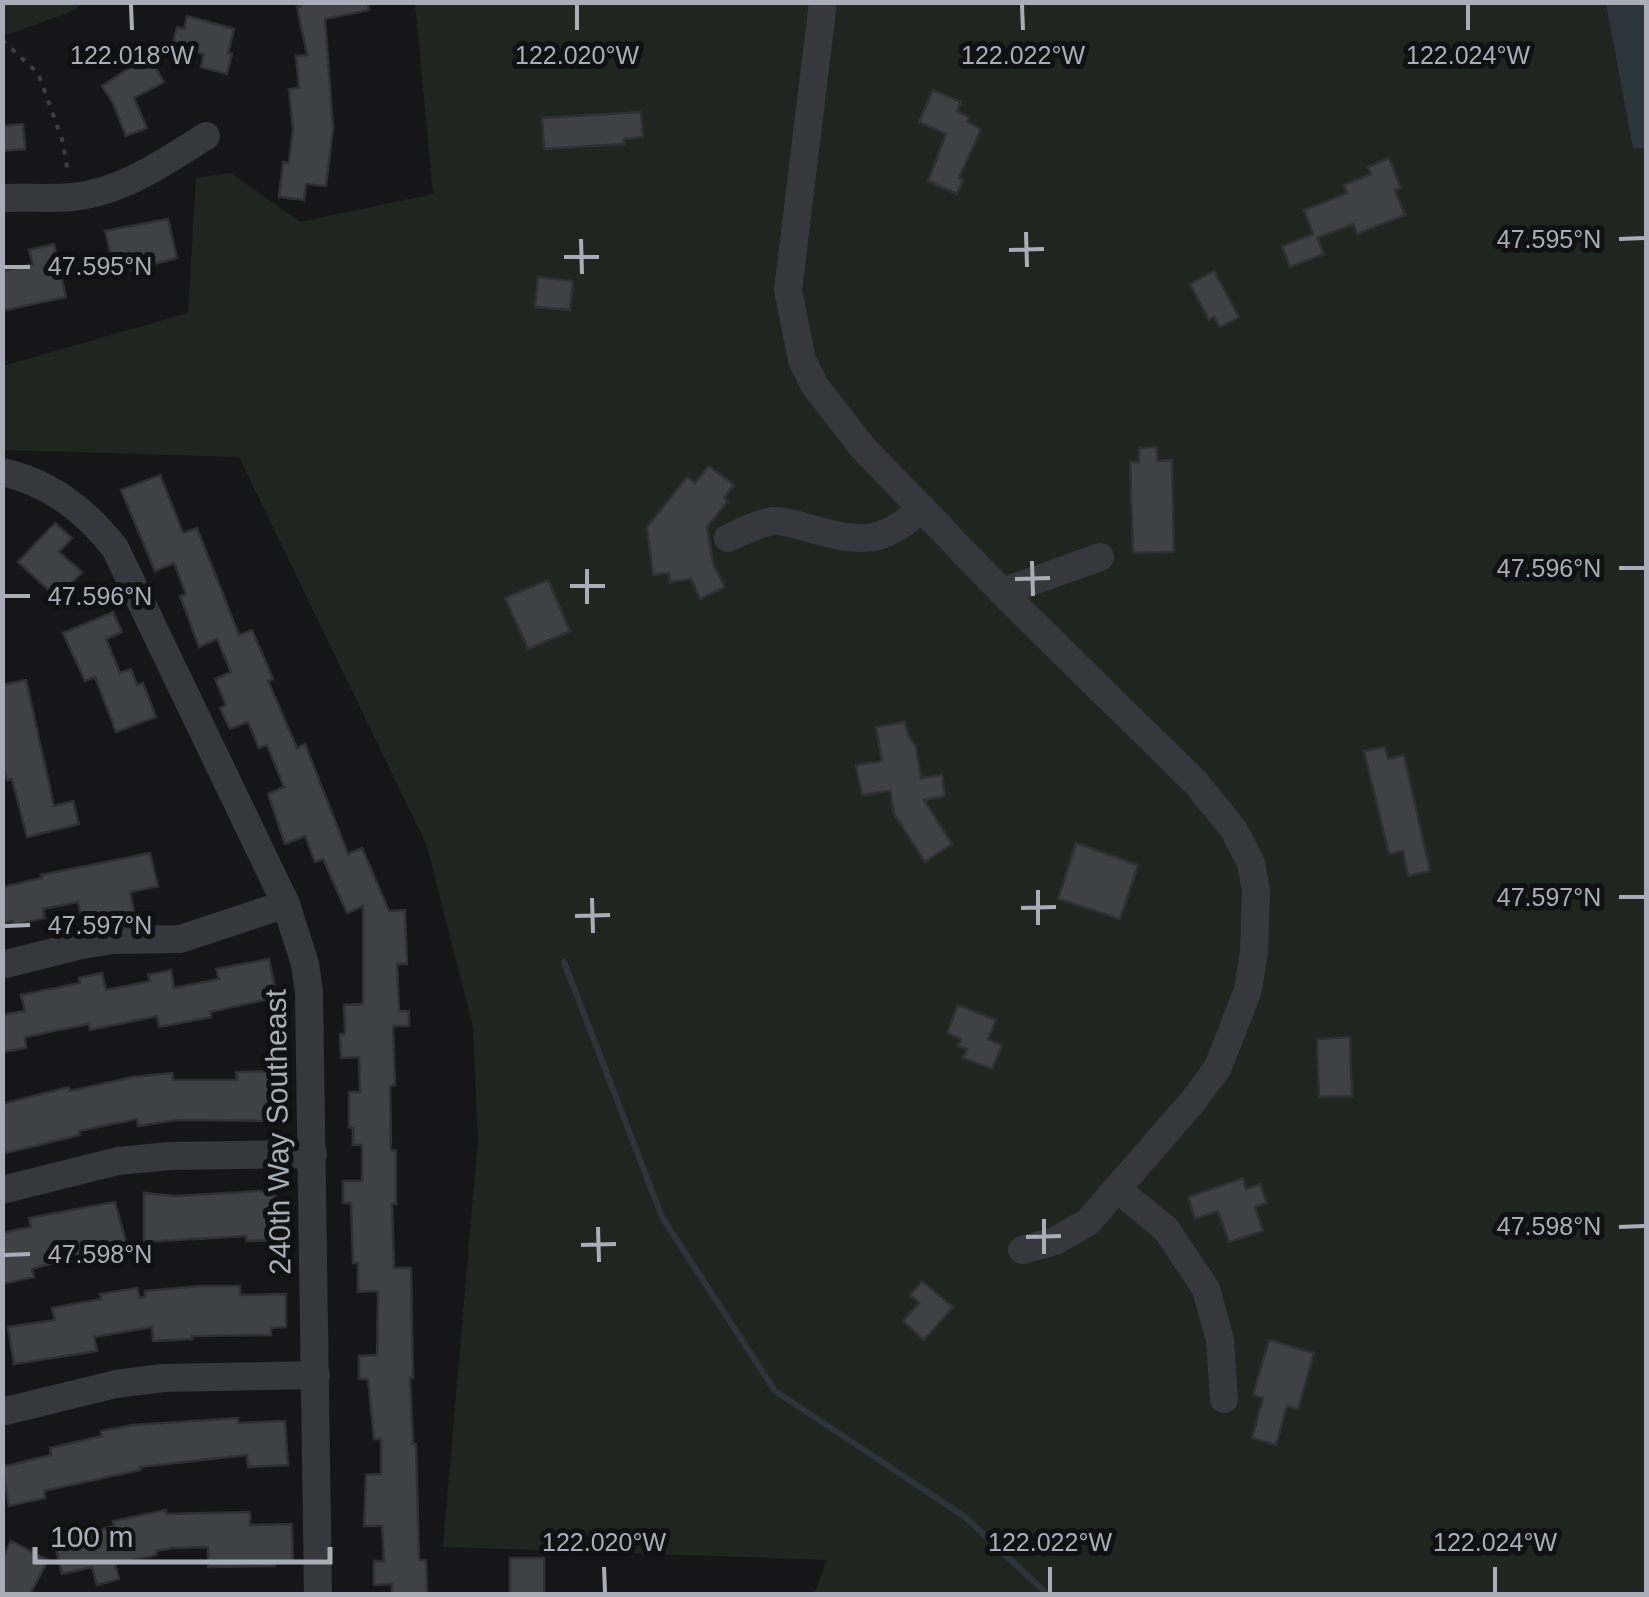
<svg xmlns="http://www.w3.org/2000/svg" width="1649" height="1597" viewBox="0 0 1649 1597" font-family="Arial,sans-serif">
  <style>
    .green { fill: #1e261f }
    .water { fill: #2c353c }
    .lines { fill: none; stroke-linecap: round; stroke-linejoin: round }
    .stream { stroke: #2c353c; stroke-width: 6 }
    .building { fill: #404145; stroke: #303034; stroke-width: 2.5 }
    .path { stroke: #3d3f44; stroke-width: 4; stroke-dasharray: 5 8; stroke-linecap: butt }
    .minor { stroke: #37383d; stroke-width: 28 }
    .ticks { fill: none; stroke: #a8adb8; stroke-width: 4 }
    .labels { text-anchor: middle; stroke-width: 10; stroke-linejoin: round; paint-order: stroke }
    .street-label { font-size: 30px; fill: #a8adb8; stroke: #111113 }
    .ticks-label { font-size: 25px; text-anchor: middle; fill: #a8adb8; stroke: #111113; stroke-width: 10; stroke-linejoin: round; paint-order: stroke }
  </style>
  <rect width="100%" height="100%" fill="#161618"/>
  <!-- green -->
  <g class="green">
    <polygon points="2,3 3,2 84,3 68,13 3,36"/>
    <polygon points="415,3 1646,3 1646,1594 814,1594 827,1560 443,1547 478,1139 473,1027 427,846 239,457 3,450 3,366 188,313 196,178 231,173 300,222 433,194"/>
  </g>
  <!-- water -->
  <polygon class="water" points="1606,3 1646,3 1646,148 1633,148"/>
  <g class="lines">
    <!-- stream -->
    <polyline class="stream" points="564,962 662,1217 775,1391 965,1517 1047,1594"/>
  </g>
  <!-- building -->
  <g class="building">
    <polygon points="300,2 368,2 369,10 325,19 333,128 326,186 306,184 304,200 279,197 283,162 289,163 293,129 289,89 299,88 296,56 307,55 297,7 301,6"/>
    <polygon points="187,16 234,29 228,53 232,54 227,74 201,67 204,54 172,46 177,27 184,29"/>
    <polygon points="144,58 154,65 164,82 134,98 147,128 126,136 113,103 102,86"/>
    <polygon points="933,90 961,102 957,111 969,117 967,122 981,129 959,178 963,180 957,194 928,181 946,134 919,122"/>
    <polygon points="641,112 643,137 624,139 624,144 544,149 542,118"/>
    <polygon points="23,124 25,149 2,151 2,126"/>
    <polygon points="1389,158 1401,188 1395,190 1405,215 1357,234 1353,224 1317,238 1324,254 1290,267 1282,246 1313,234 1304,210 1347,193 1344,185 1371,174 1368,167"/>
    <polygon points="168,219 177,258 131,270 128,261 113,264 105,231"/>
    <polygon points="54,244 66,297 2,311 2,271 33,264 29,250"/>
    <polygon points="1214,271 1239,317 1220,327 1214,317 1209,320 1190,284"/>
    <polygon points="538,277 573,281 570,310 535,307"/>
    <polygon points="1157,447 1157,461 1172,460 1174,552 1133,553 1130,462 1139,462 1139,448"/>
    <polygon points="709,466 734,485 724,498 728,501 707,527 713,563 725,587 700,599 691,579 670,582 669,573 653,575 647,527 687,477 695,483"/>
    <polygon points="160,475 183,533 197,528 239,635 252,630 273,679 268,681 297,748 305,744 348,854 362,848 389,911 405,910 407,964 397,964 399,1011 409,1011 409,1026 393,1026 395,1085 390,1086 391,1150 396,1151 396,1204 392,1204 394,1268 411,1268 413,1378 410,1378 413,1444 416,1444 419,1560 426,1560 427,1594 392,1594 392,1584 374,1585 374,1561 384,1561 382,1526 364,1526 366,1475 381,1474 381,1439 374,1439 368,1379 359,1379 359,1356 377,1355 378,1291 358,1292 358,1263 353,1263 351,1203 343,1203 343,1181 362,1181 362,1145 353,1145 353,1128 349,1127 349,1092 360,1092 359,1057 341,1058 340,1034 345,1034 344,1005 363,1004 363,906 347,913 323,859 315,862 305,836 285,844 268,794 284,787 267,745 259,748 248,722 230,729 220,708 226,705 215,679 231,672 217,639 199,647 180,596 186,594 174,563 155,571 121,490"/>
    <polygon points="55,523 72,538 59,552 82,572 57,598 18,562"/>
    <polygon points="548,580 570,631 528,649 505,598"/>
    <polygon points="113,612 122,632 106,639 120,673 131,669 137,685 143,683 156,717 116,732 95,677 85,681 63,633"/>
    <polygon points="26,680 54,806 73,801 79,824 27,837 12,779 7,780 2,763 2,685"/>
    <polygon points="905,722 908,735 916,747 921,778 942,775 945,796 924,800 952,844 925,862 894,814 890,791 862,795 856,765 882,761 876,727"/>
    <polygon points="1385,747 1388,759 1404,755 1430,871 1408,876 1403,851 1389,854 1364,751"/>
    <polygon points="1076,843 1138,865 1120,919 1058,899"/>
    <polygon points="150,853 158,886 130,892 134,912 82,920 78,902 43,909 45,918 14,925 13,921 2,923 2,887 42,878 41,875"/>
    <polygon points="269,959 277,997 210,1012 211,1017 159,1027 157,1016 90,1030 89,1024 25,1037 26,1048 2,1052 2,1015 25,1011 21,995 80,983 79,978 102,973 106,990 150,981 148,975 171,970 174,988 219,979 216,969"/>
    <polygon points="958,1005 996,1020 988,1039 1002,1045 992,1069 963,1058 967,1049 958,1046 961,1039 947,1033"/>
    <polygon points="1350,1037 1352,1096 1319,1097 1317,1039"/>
    <polygon points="275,1071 276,1108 269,1108 269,1121 177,1120 138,1126 137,1119 79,1131 80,1135 2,1154 2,1104 69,1087 70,1091 133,1077 172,1073 173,1080 237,1080 236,1072"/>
    <polygon points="1243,1178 1246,1189 1260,1184 1267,1203 1255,1207 1263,1231 1229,1242 1218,1211 1195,1219 1188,1197"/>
    <polygon points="275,1190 276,1206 283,1206 284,1240 246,1241 246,1236 144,1242 144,1193 175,1196"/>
    <polygon points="115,1202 126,1242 32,1269 34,1277 2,1284 2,1233 31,1227 29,1218"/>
    <polygon points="922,1281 953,1307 924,1340 903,1321 919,1303 910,1295"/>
    <polygon points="201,1286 240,1286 240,1295 286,1294 286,1327 271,1328 271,1335 192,1336 192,1339 153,1341 152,1327 94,1337 97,1351 14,1364 8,1327 55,1320 52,1308 101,1299 100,1294 137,1288 140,1298 145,1297 145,1291"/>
    <polygon points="1269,1340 1314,1353 1298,1409 1287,1406 1276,1445 1252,1438 1263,1398 1253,1395"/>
    <polygon points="238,1418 238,1423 285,1421 288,1465 248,1467 247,1455 140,1467 140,1470 44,1491 45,1498 9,1506 2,1467 51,1455 50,1448 102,1436 101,1431 133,1425"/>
    <polygon points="166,1510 166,1514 250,1512 250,1525 292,1524 293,1562 275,1562 275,1566 208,1567 208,1547 172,1548 156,1551 156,1555 115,1564 119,1579 97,1585 92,1567 62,1574 54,1541 114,1526 113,1521"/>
    <polygon points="11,1541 48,1560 30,1594 2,1594 2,1559"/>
    <rect x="510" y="1558" width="34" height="36"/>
  </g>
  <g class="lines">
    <!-- path -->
    <polyline class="path" points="2,40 38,73 62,139 68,173"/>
    <!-- minor -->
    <g class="minor">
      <polyline points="823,2 788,290 802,360 815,386 863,448 1013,603 1197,784 1234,830 1251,863 1256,890 1254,951 1248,990 1218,1067 1194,1100 1088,1222 1055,1241 1022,1250"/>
      <path d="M2 198C26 197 50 199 73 197 122 192 165 162 206 136"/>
      <path d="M2 472C49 482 86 511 115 548L286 904 305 964 309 992 318 1594"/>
      <path d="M728 538C742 532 758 523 773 521 786 520 800 526 812 529 861 543 884 544 922 508"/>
      <polyline points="1002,592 1100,557"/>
      <polyline points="2,965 82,945 113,940 180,939 286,904"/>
      <polyline points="1117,1189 1166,1229 1206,1289 1220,1340 1224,1399"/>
      <polyline points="2,1190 118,1161 170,1156 313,1154"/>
      <polyline points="2,1412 116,1384 163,1378 316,1375"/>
    </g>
  </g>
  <!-- ticks -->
  <path class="ticks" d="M131 5 132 30M577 5V30M1022 5 1023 30M1468 5V30M1026 232 1027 267M581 239 582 274M1619 239 1644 238M1009 250 1044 249M564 257H599M5 267H30M1032 561 1033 596M1619 568H1644M587 569V604M1015 579 1050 578M570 586H605M5 596H30M1038 890V925M1619 897H1644M592 898 593 933M1021 908 1056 907M575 916 610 915M5 926 30 925M1044 1219V1254M598 1227 599 1262M1619 1227 1644 1226M1026 1237 1061 1236M581 1245 616 1244M5 1255 30 1254M604 1567 605 1592M1050 1567V1592M1495 1567V1592"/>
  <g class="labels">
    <!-- street labels -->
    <g class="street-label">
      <text transform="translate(278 1132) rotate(-91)" y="10">240th Way Southeast</text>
    </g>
  </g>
  <g class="ticks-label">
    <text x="132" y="64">122.018°W</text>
    <text x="577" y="64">122.020°W</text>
    <text x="1023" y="64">122.022°W</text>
    <text x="1468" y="64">122.024°W</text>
    <text x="1549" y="248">47.595°N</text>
    <text x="100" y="275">47.595°N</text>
    <text x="1549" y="577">47.596°N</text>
    <text x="100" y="605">47.596°N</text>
    <text x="1549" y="906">47.597°N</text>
    <text x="100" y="934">47.597°N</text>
    <text x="1549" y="1235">47.598°N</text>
    <text x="100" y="1263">47.598°N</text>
    <text x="604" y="1551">122.020°W</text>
    <text x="1050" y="1551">122.022°W</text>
    <text x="1495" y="1551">122.024°W</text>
  </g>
  <!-- border -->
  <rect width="1649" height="1597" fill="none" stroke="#a8adb8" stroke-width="10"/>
  <!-- scale -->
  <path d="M35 1547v15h295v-15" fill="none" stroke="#a8adb8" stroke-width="5"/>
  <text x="50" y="1547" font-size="30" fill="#a8adb8" stroke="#111113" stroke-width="8" paint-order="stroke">100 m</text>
</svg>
